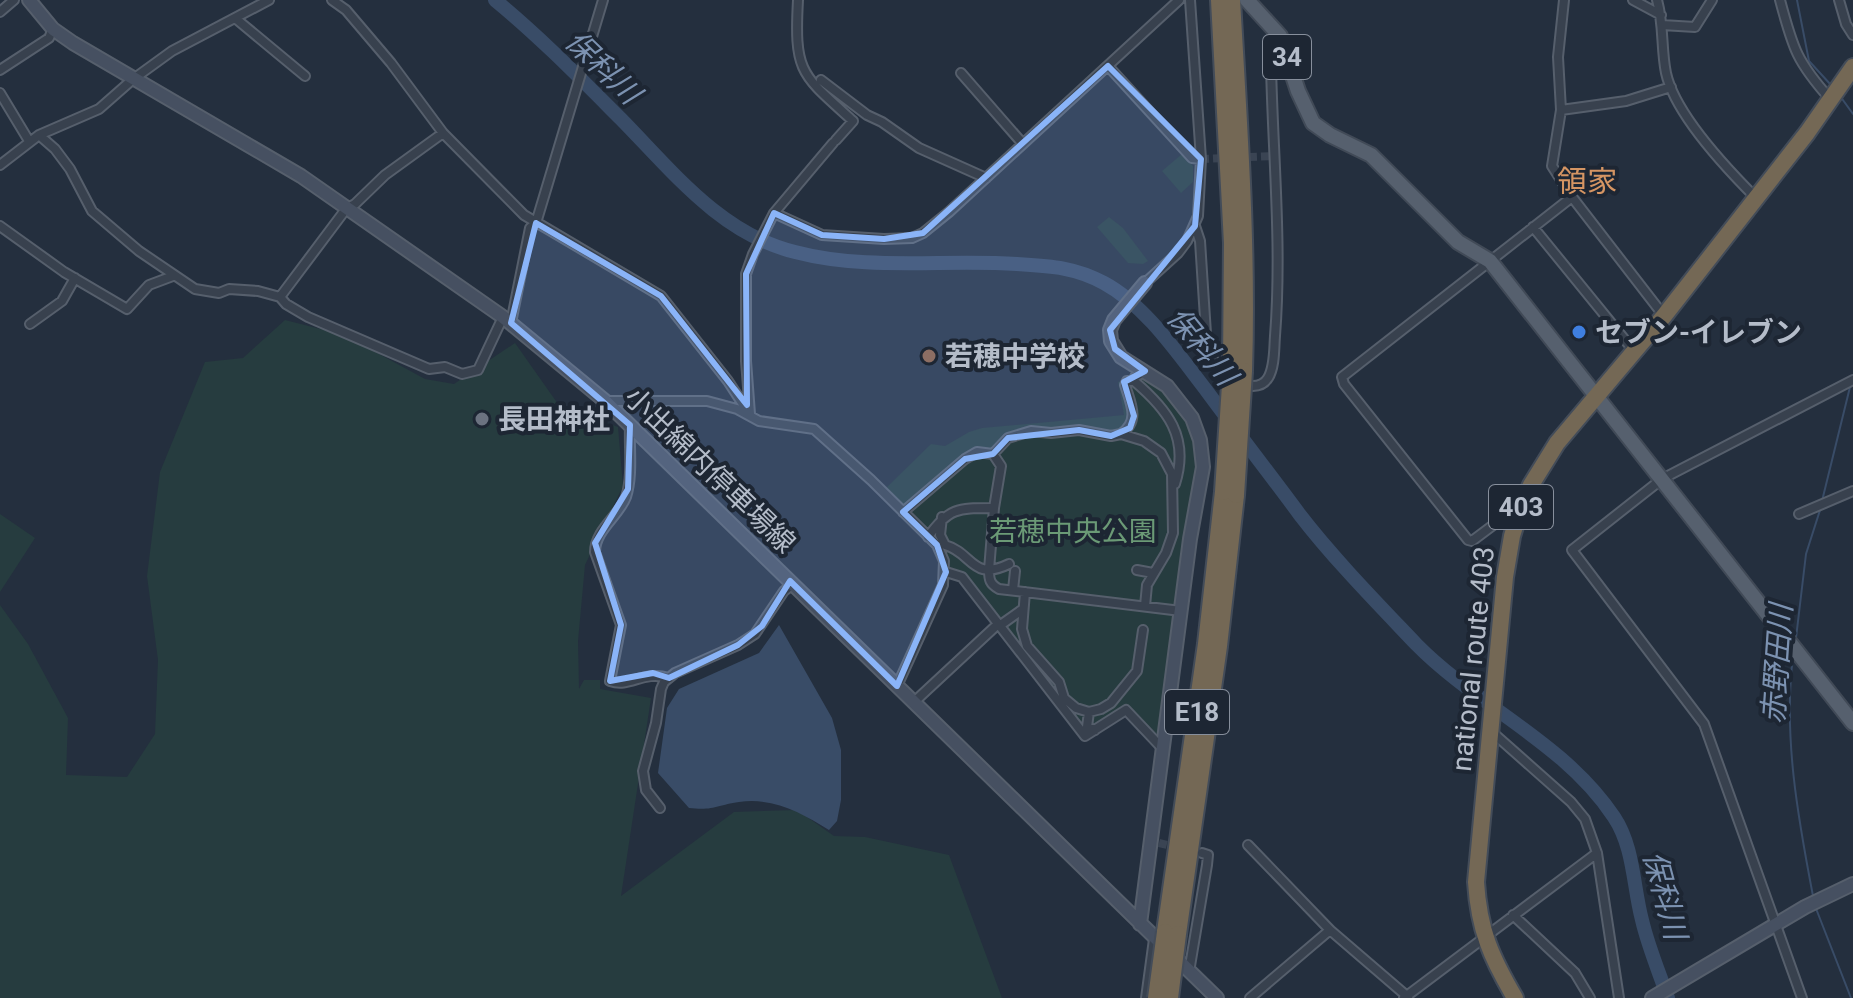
<svg xmlns="http://www.w3.org/2000/svg" width="1853" height="998" font-family="Roboto,'Noto Sans JP',sans-serif">
<rect width="100%" height="100%" fill="#242f3e"/>
<path fill="#263c3f" d="M1182,154L1193,166V182L1181,193L1162,171Z
M1109,217L1123,228L1148,261L1143,264L1128,263L1097,227Z
M285,320L344,335L425,379L454,384L515,343L558,404L618,427L623,486L585,565L578,641L579,689L584,680H600V689L651,698L621,896L734,812L797,810L834,836L865,837L949,855L1002,998H0V605L28,644L68,718L66,775L127,777L155,734L158,660L147,576L160,472L205,362L243,358Z
M1134,375C1162,384 1187,413 1195,441C1201,467 1189,507 1185,533C1175,600 1167,668 1158,735L1127,706L1087,730L970,580L962,571L950,570C943,536 910,512 886,488L931,444L945,446L969,432L982,428L1124,415L1118,382Z
M0,514L35,538L0,592Z"/>
<path fill="#394c67" d="M779,625L832,718L841,750V800L837,821L829,830C802,813 773,797 739,802C717,805 714,811 689,808L658,773L667,708L679,689L759,653Z"/>
<g fill="none" stroke-linecap="round" stroke-linejoin="round">
<path stroke="#394c67" stroke-width="2" d="M1797,0L1809,61L1831,85
M1840,96L1853,114
M1822,501L1850,387
M1796,638L1806,554L1821,507
M1793,656C1783,735 1798,818 1813,896
M1815,906L1851,998"/>
<path stroke="#394c67" stroke-width="14" d="M495,0C540,37 580,78 621,119C673,172 721,234 795,252C867,271 944,259 1017,264C1050,266 1075,267 1104,283C1145,305 1178,354 1206,390C1237,432 1269,473 1300,515C1333,558 1379,605 1416,644C1478,707 1564,742 1614,817C1634,847 1633,886 1642,920C1648,946 1659,972 1668,998"/>
<path stroke="#3a4453" stroke-width="8" stroke-dasharray="8 4" stroke-linecap="butt" d="M1201,159L1273,156
M1159,843L1202,853"/>
<defs>
<path id="street" d="M332,0L346,10L391,63L443,133L524,215L661,296L728,381L750,415
M798,0C794,73 801,74 853,121L836,140
M1564,0L1558,57L1561,110L1552,166L1572,197L1664,316
M1633,0L1661,15
M1657,0C1664,24 1661,49 1666,73C1675,114 1727,169 1756,198
M1780,0C1793,49 1797,62 1831,100
M1839,0L1846,24L1853,35
M0,12L14,0
M235,18L305,76
M1662,25L1695,27L1712,0
M1108,66L1192,158L1201,159
M0,70L49,38L53,29
M961,73L1023,144
M821,80L867,115L882,122L919,148L986,178
M0,93L29,141
M1561,110L1626,101L1671,87
M39,135L55,149L70,169L92,211L139,251L195,289L219,293L229,289L258,291L280,297L286,304L308,317L429,369L445,367L462,374L478,370L503,317
M0,165L39,135L99,109L132,80L172,51L269,0
M774,213L822,235L884,239L912,238L923,233L949,212L1179,0
M0,226L64,272L127,309L149,285L173,276
M1195,226L1200,241L1207,349L1219,369L1229,378
M1533,227L1634,351
M1145,283L1178,253L1187,241L1198,216L1201,159L1190,0
M280,297L346,209L355,204L385,175L443,133
M511,323L530,228L536,223L603,0
M30,324L62,301L75,278
M1145,371L1135,377L1134,381C1167,409 1190,437 1175,484
M1241,384C1251,387 1262,388 1268,378C1275,367 1274,348 1275,336C1282,246 1273,156 1271,66
M605,401H707L737,409L759,421L814,429L871,480L937,545L944,561L943,585L897,686
M750,414L746,361V274L753,254L774,213L833,143
M630,426C629,448 633,476 626,497C619,516 595,530 595,552L621,625L610,681C631,688 642,670 669,678
M1121,434C1140,421 1131,404 1125,385L1127,381H1134
M993,454L1008,438L1031,431L1051,433L1079,430L1111,436L1121,434L1144,441L1161,453L1172,474L1173,533L1166,553L1147,585L1145,606
M1519,510L1512,511L1472,541L1468,540L1344,384L1342,377L1572,197
M903,512L965,459L977,452L993,454L1001,466L994,508L989,570C989,580 990,584 999,589L1181,611
M1799,514L1853,491
M942,517L940,535L945,545C973,553 972,582 1009,564
M928,537C949,507 959,508 994,508
M1137,570L1153,573
M946,572L962,577L1085,736L1126,710L1161,747
M1013,590L1015,571
M1025,592L1022,629L1027,646L1059,682L1064,698L1076,708L1089,712L1101,709L1111,703L1137,671L1143,630
M1002,624L1023,609
M914,702L998,624
M1089,712L1087,727L1095,730
M1492,732L1571,802L1585,819L1597,853L1619,998
M660,808L646,790L643,771L656,723L661,689L664,682L675,673L738,645L755,634L784,591L793,584
M1248,845L1330,930
M1513,915L1575,973L1590,998
M1189,972L1207,865L1208,855L1202,853
M1146,998L1154,939
M1250,998L1330,930L1408,997
M1404,998L1597,853
M1802,998L1704,724L1572,550L1662,479L1853,380"/>
<path id="secondary" d="M29,0L53,29L73,43L301,176L503,317L605,401L1217,998
M1140,924L1190,539L1203,467L1200,440L1192,418L1167,386L1121,357L1111,341L1110,330L1114,320L1145,283
M1652,998L1805,907L1853,884"/>
<path id="primary" d="M1247,0L1280,36L1298,91L1313,123L1330,135L1371,155L1458,242L1490,261L1853,723"/>
<path id="highway" d="M1219,0L1232,243L1231,370
M1232,0C1239,124 1248,247 1244,371
M1165,932L1206,644L1223,492
M1178,934L1219,646L1236,495
M1515,998C1491,957 1479,930 1476,882L1505,577L1512,536L1520,510L1531,485L1557,443L1664,316L1807,133L1853,67"/>
</defs>
<use href="#street" stroke="#565f6c" stroke-width="12"/>
<use href="#secondary" stroke="#565f6c" stroke-width="16"/>
<use href="#primary" stroke="#414a57" stroke-width="18"/>
<use href="#highway" stroke="#434c59" stroke-width="20"/>
<use href="#street" stroke="#38414e" stroke-width="8"/>
<use href="#secondary" stroke="#465061" stroke-width="12"/>
<use href="#primary" stroke="#56606e" stroke-width="14"/>
<use href="#highway" stroke="#746855" stroke-width="16"/>
<defs>
<path id="highway-bridge" d="M1223,492L1231,370
M1236,495L1244,371
M1156,998L1165,932
M1170,998L1178,934"/>
</defs>
<use href="#highway-bridge" stroke="#434c59" stroke-width="20" stroke-linecap="butt"/>
<use href="#highway-bridge" stroke="#746855" stroke-width="16"/>
</g>
<path fill="#8ab4f8" fill-opacity="0.2" stroke="#8ab4f8" stroke-width="6" stroke-linejoin="round" d="M1108,66L1201,159L1195,226L1110,330L1115,349L1145,371L1124,382L1134,416L1130,428L1111,436L1079,430L1008,438L993,454L965,459L903,512L937,545L946,572L897,686L790,581L762,626L738,645L669,678L653,673L610,681L621,625L595,543L628,489L630,425L511,323L536,223L661,296L747,405L746,274L774,213L822,235L884,239L923,233Z"/>
<circle fill="#3f7fe0" stroke="#1d2633" stroke-width="3" cx="1579" cy="332" r="8"/>
<circle fill="#8d6e63" stroke="#1d2633" stroke-width="3" cx="929" cy="356" r="8"/>
<circle fill="#6b7280" stroke="#1d2633" stroke-width="3" cx="482" cy="419" r="8"/>
<g text-anchor="middle" dominant-baseline="central" stroke-width="8" stroke-linejoin="round" paint-order="stroke">
<g fill="#1d2633" stroke="#878f9c" stroke-width="2">
<rect x="1263" y="35" width="48" height="44" rx="6"/>
<rect x="1489" y="485" width="64" height="44" rx="6"/>
<rect x="1165" y="690" width="64" height="44" rx="6"/>
</g>
<g font-size="26" font-weight="bold" fill="#b4bcc9">
<text x="1287" y="57">34</text>
<text x="1521" y="507">403</text>
<text x="1197" y="712">E18</text>
</g>
<g font-size="28" font-weight="bold" fill="#b4bcc9" stroke="#1d2633" text-anchor="start">
<text x="1595" y="332">セブン-イレブン</text>
<text x="945" y="356">若穂中学校</text>
<text x="498" y="419">長田神社</text>
</g>
<g font-size="28" fill="#b4bcc9" stroke="#1d2633">
<text transform="translate(710 470) rotate(44)">小出綿内停車場線</text>
<text transform="translate(1473 659) rotate(-84)">national route 403</text>
</g>
<g font-size="28" fill="#6b9a76" stroke="#1d2633">
<text x="1073" y="531">若穂中央公園</text>
</g>
<g font-size="30" font-style="italic" fill="#7c92b1" stroke="#1d2633">
<text transform="translate(603 67) rotate(44)">保科川</text>
<text transform="translate(1202 346) rotate(51)">保科川</text>
<text transform="translate(1777 664) rotate(-86)">赤野田川</text>
<text transform="translate(1665 895) rotate(75)">保科川</text>
</g>
<g font-size="30" fill="#d59563" stroke="#1d2633">
<text x="1587" y="181">領家</text>
</g>
</g>
</svg>
